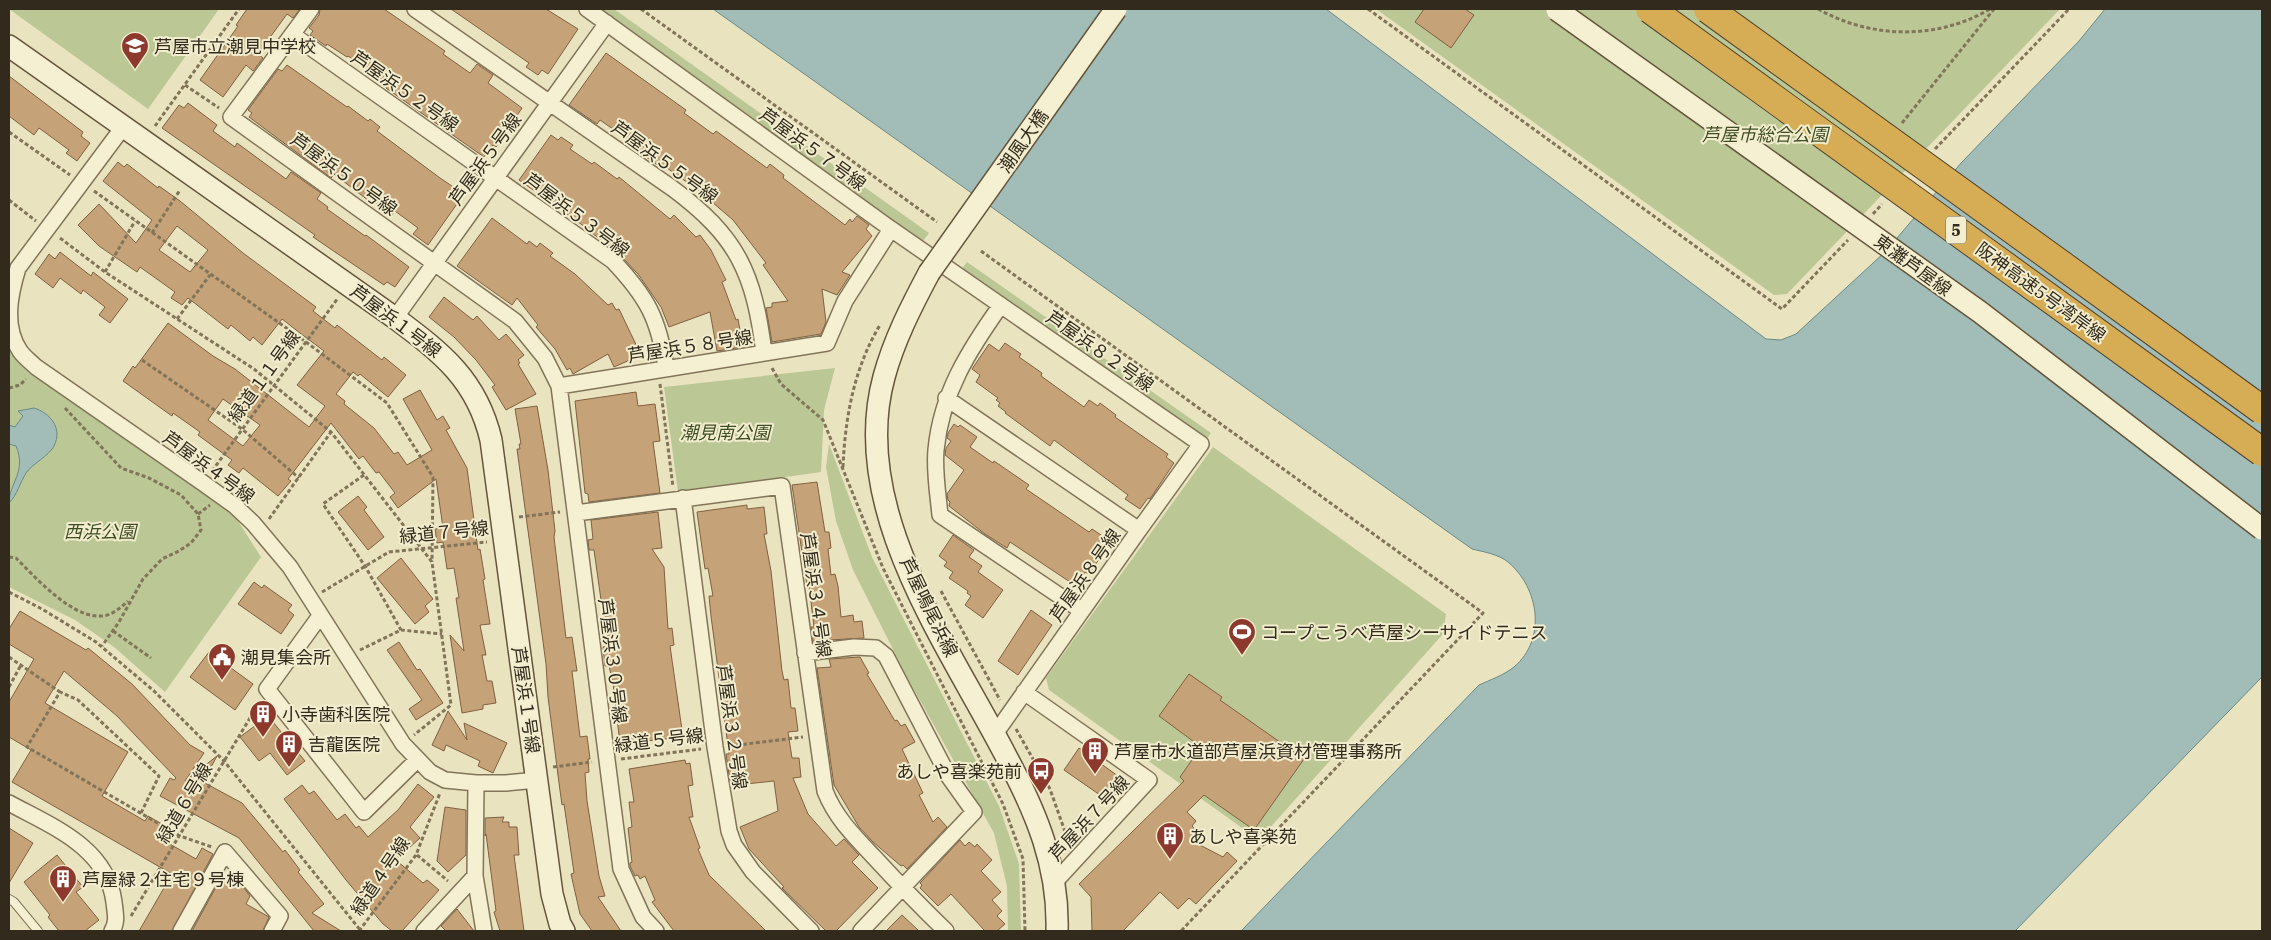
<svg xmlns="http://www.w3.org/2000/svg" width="2271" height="940" font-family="'IBM Plex Serif','Noto Sans JP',serif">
<rect width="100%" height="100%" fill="#eae3c0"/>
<path fill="#bbc795" d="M9,9H219L148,109Z
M598,9H614L929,233L923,241Z
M1376,9H2060L1787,294L1774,295Z
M967,262L1211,433L1205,441L961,270Z
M9,339L23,363L31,374L233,513L261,557L165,692L114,647L75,620L9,587Z
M835,368L824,410L821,472L678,492L664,387Z
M829,444L872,557L999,806L1019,864L1021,931H1008L1007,886L994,833L907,677L853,570L836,521L826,467Z
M1213,447L1446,614L1443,634L1259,840L1049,690L1046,678Z"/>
<path fill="#a2bdb8" stroke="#6a8986" d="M713,9H1326L1766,339L1781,340L1796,334L1885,252L1962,162L2079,41L2105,9H2262V677L2015,931H1241L1479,685C1490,680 1504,675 1514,667C1547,639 1539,588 1508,562C1498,554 1484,552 1472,549Z
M34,408C50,413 63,428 54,446C48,457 33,463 26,473C20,483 17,495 9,503C9,483 27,472 16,446L9,444V425L15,427L23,416L18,411Z"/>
<path fill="#c6a278" stroke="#7f6140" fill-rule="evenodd" d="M247,9H300L293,18L287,14L258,54L263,58L253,71L246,65L223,97L200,80L238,26L236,25Z
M320,9H384L445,51L443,54L470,73L477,64L493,75L488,83L522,108L496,147L493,145L484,157L386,88L388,84L348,56L347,57L327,44L326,46L310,35L313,31L309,28L319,15Z
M451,9H546L578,29L548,74L542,70L538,75L526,67L529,63Z
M1424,9H1465L1474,15L1451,48L1415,22Z
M606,53L686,110L684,113L713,134L716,131L767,168L770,164L784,175L783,178L845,225L850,219L852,222L857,216L869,225L866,229L872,236L842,272L850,275L837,295L822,289L826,322L821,334L772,342L766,308L772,307V303L788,301L763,265L766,263L733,220L698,190L667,168L665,170L653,162L629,144L630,141L600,120L597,124L569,105Z
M287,65L347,107L348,106L368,121L370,119L380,127L377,131L440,178L464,194L428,245L413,234L418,228L395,211L392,215L374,202L373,204L334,174L331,178L249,117L252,113L248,110L278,69L282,71Z
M9,76L83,132L81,136L90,143L77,161L66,153L69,150L39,128L34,135L9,116Z
M188,103L217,125L213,131L235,147L237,143L286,179L291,172L321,193L317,199L328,207L327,209L365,236L366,235L409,267L395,287L387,282L384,285L335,252L313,237L315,235L162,128L179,105L184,108Z
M551,135L558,140L561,137L573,145L570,149L592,164L594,162L617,179L619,177L670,219L674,215L696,237L700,235L711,250L726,280L722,282L736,320L738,319L743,347L717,351L710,312L669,327L661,307L638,274L620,255L577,221L519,180Z
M118,162L124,167L127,164L158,188L159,186L180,201L243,253L316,307L313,311L335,328L337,325L382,360L384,357L406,375L388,397L360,374L358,376L353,372L336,394L345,401L344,404L374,428L394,454L398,452L407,465L432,450L403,399L420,390L437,420L443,416L450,428L446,430L467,468L478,550L480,549L485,579L483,580L490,624L480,625L486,655H482L487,681H492L496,703L483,705V709L462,713L450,635L464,651L456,598H459L454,568L447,569L443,542L437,543L435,529L443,528L436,479L398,508L390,497L395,493L379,472L376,473L363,456L359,459L331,423L288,479L291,481L278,496L243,468L239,473L228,465L232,460L198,435L200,432L173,413L172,416L123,381L133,366L135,368L168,323L213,356L235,369L309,427L325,406L297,385L324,351L300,333L282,319L262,345L253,337L250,341L231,325L228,329L188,298L182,305L171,298L175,292L140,267L137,272L99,246L78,225L99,204L136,243L152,220L103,181ZM177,226L208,250L190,272L159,250ZM223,399L260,425L243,446L208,420Z
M492,218L527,244L529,241L537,247L540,243L553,253L550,256L575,274L608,305L612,303L616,310L619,309L641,355L614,367L608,354L573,374L570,368L567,370L555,349L536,327L538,325L517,298L512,305L457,266Z
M60,252L91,276L93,272L128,299L110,323L99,315L105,307L83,290L81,294L60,278L53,288L35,274L49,254L55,259Z
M444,297L473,320L477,316L499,340L506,334L524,355L518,360L520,363L518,364L536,394L506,410L492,387L495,385L476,360L454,337L429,317Z
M1005,343L1021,354L1019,357L1042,373L1041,376L1084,407L1089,400L1098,406L1100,403L1116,415L1115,417L1168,454L1166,457L1174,463L1150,499L1148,498L1140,509L1125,499L1128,495L1054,440L1050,446L1005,413L1006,412L998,406L1000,403L996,400L998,398L976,382L980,375L972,369L989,344L999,351Z
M636,392L638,406L655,404L660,441L653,442L660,493L589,502L588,494L585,493L575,401Z
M537,406L548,470L555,531L554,537L566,638L572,637L577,671H572L580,737L587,736L590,759H588L589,772L585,773L587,801L599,876L605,896L598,897L621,931H592L580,914L571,874L574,873L564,804L562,805L559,783L548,697L546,664L517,449H520L519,444H521L515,409Z
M954,424L958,427L960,425L977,437L970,447L993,463L994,461L1029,485L1026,489L1089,532L1092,529L1104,537L1100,542L1107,547L1089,574L1085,572L1076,586L1010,542L1007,548L985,534L949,506L950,502L948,500L947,494L964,470L945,455L946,448L951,441L947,438L948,433Z
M817,482L825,532H829L831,548L828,549L831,575L835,574L838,586L841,617L853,615L854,622L862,621L864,638L813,641L811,627H814L809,586H807L792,485Z
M358,496L367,507L364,510L384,537L368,550L338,512Z
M747,505V509L764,507L767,534H764L771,571L782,671L784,680L788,679L791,708H795L798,731L788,732L792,758H799L801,777L793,778L808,814L836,846L844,839L859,855L852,862L878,888L836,931H826L782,888L784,887L749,849L740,827L778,811L774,781L746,784V779L730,781L726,754H729L711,616L709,596H713L708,568L705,569L697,512Z
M658,512L662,548L652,549L664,567L668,629L672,628L674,645L670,646L683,737L620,744L613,683L609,666H605L603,647L609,646L604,607H602L594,550H589L588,540L593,539L591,520Z
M953,535L974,550L969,557L982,566L978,572L1003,590L983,618L965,605L971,596L967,593L968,591L949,578L953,572L944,566L947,562L939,556Z
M401,558L433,599L425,606L429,612L415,624L377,578Z
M254,582L262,588L264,585L292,605L288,610L294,615L281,634L238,604Z
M1031,610L1052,625L1018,675L998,661Z
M20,611L86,650L88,648L132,684L190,745L204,753L185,781L217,756L203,782L242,803L283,852L285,850L300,870L298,872L324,904L312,913L341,931H314L239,838L160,796L170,778L174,780L176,778L117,716L64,671L45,703L128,752L102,796L145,821L148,816L174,831L168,843L196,859L202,848L213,854L172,931H139L172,874L12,782L31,750L9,737V702L34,659L9,644V629Z
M399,642L417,670L420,669L443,703L416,720L409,709L422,700L387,650Z
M209,652L253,684L235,710L190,677Z
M860,657L869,673L867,674L895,721L897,720L901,726L905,724L915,742L902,749L923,793L919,795L933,822L938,817L947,827L907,869L903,865L901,866L873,842L859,827L834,785L817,668L831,667L829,659Z
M1189,674L1222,697L1220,700L1304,759L1254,830L1204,795L1187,812L1196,821L1192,826L1204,838L1198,844L1223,857L1227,852L1237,861L1196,904L1189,898L1178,909L1160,892L1123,931H1092L1091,897L1079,884L1184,781L1180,777L1201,747L1159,716Z
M448,711L467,740L464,723L507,743L493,773L478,766L480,761L446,745L444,751L432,745Z
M268,716L305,761L287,775L270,753L259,761L240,737Z
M1079,748L1125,781L1110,802L1064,770Z
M685,760L686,764L690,763L693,785L688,786L693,817H689L700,848L698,849L709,875L766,931H674L652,902L655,900L645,876L640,879L638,875L635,876L630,866V863L632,862L628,828L632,827L629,802H634L629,769Z
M418,784L434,797L410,827L420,838L396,860L423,883L427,880L439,890L402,931H392L383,924L346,880L284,799L302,785L309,794L314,791L337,820L345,814L356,828L359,826L368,837L398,810Z
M445,807L466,810V855L448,872L437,861Z
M504,817L502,822H509V827H517L519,855H514L524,931H500L494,912L496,911L486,834L485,836V818Z
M9,828L33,843L9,883Z
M960,840L965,846L969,842L975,847L977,844L992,860L981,871L1001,892L992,900L1002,911L997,916L1005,924L997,931H985L951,894L938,906L920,888L922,885L920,883Z
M57,855L83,887L76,892L99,920L85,931H59L48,917L50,915L24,882Z
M222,876L244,888L250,896L246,904L269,917L263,931H192Z
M457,909L474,931H475H446L441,926Z
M902,915L919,931H886Z"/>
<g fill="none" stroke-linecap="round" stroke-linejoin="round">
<defs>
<path id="lane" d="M9,899L14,902L38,931"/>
<path id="street" d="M311,9L231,117L515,321L545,358L559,386L621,869L643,917L656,931
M415,9L672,188C738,237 754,273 764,353
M293,35L613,261C647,297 659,319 666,368
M124,126L18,268C10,294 3,326 20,351C24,357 31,362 36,367L203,483L235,506L253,523L290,567L403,744L430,772L445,780L476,783H506L537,780
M891,229L1201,444L1139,530
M1001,305C969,350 941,394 936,450C934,471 938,494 940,515L1082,611
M395,318L607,23
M559,386L827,343L845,301L891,229L587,9
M946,398L1139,530L995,734
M683,498L715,747L729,831L734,845L753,872L811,931
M576,513L782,486L825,791C835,817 854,836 873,856C897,882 921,907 946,931
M320,616L267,689L364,812L417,760
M805,653L854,647L876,648L886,656L949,777L974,812L861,931
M1024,692L1149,780L1054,883
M476,783L475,876L484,931
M9,803C51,826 107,847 114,902C115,913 118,921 112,931
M181,931L225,852L280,916L272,931
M424,931L475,876"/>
<path id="secondary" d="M9,46L395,318C442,353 477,380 491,440L552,894L560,924L564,931
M929,273C911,307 894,340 884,377C848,509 948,644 1006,756C1036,812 1059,866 1057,931"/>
</defs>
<use href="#lane" stroke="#827459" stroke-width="10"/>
<use href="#street" stroke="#827459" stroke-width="18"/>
<use href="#secondary" stroke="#64553c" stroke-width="24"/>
<path stroke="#827459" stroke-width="3" stroke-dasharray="4 2.5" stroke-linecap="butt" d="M641,9L937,222
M1368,9L1782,309L1848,240
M1818,9C1872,39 1937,40 1990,9
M185,85L219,108
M1902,123L1994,9
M155,126L239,9
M9,132L70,175
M1935,149L2069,9
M94,191L306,342L387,403L433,477L432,562
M9,200L36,221
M1873,214L1882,204
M152,233L180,190
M60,238L105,272L254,369L331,432L432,562L451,705L414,735
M981,251L1483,613L1181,931
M105,272L135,221
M177,319L210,275
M142,360L242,429L299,478
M772,368L781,384L823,420L883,568L1003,804L1023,859L1025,931
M660,384L673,487
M9,388L20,385L26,379
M65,408L121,468L149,478L181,495L198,514L201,530L191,543L179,551L162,559L143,579L119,622L102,646
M843,467C845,418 854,368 880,325
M212,471L338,298
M364,475L323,504L365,566L401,630
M198,514L210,505
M519,517L560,512
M269,519L331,432
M9,557L16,558C35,577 70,616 98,616C110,617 119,609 128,601
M941,591L1000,700
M9,592L42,609L96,642L154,691L224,761L361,931
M322,592L389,552L487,542
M113,631L151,658
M360,650L401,630L442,634
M9,657L60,692
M9,687L21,665
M1016,729L1050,789L1069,843
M730,746L803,737
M621,759L701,749
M553,767L592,762
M141,813L159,776L78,700L60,692L27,747L180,836L212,847
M417,855L448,881
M131,916L259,703
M359,931L416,855L440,793"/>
<use href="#lane" stroke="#f6f0d2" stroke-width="8"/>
<use href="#street" stroke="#f6f0d2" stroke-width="15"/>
<use href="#secondary" stroke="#f6f0d2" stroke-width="21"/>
<defs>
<path id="secondary-bridge" d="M1557,10L1980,312L2262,529
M929,273L1116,9"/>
<path id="highway-bridge" d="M1650,9L2262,452
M1708,9L2262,410"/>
</defs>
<use href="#secondary-bridge" stroke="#64553c" stroke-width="24" stroke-linecap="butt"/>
<use href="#highway-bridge" stroke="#50422d" stroke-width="30" stroke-linecap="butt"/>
<use href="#secondary-bridge" stroke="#f6f0d2" stroke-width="21"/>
<use href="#highway-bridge" stroke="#d6ad54" stroke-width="28"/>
</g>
<defs>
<symbol id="school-pin" viewBox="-11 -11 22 30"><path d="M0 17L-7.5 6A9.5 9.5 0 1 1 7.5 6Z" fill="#8d392d" stroke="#f2edce"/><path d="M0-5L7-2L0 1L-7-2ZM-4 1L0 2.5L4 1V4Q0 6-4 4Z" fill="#fff"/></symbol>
<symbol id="stadium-pin" viewBox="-11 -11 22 30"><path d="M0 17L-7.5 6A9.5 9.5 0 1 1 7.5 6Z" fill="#8d392d" stroke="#f2edce"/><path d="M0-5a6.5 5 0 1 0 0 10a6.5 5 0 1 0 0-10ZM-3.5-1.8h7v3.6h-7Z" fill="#fff"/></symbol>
<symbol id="civic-pin" viewBox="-11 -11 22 30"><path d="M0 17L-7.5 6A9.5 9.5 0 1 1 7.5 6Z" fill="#8d392d" stroke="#f2edce"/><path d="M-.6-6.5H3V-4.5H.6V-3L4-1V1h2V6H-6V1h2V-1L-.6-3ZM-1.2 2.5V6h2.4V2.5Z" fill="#fff"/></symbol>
<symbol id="building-pin" viewBox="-11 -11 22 30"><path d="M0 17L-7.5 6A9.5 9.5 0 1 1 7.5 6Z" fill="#8d392d" stroke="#f2edce"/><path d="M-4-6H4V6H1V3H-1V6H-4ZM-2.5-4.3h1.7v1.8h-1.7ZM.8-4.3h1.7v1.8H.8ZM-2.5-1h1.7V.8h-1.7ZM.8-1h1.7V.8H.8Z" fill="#fff"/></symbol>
<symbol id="bus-pin" viewBox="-11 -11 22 30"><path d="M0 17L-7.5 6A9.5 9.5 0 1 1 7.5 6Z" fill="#8d392d" stroke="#f2edce"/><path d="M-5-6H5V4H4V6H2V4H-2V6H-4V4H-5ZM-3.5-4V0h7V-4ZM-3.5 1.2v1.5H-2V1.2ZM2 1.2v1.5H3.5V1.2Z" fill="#fff"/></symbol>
</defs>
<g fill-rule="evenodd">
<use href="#school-pin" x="119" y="30" width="32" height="43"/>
<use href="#stadium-pin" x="1226" y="616" width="32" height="43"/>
<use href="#civic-pin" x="206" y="641" width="32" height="43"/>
<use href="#building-pin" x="247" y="698" width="32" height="43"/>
<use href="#building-pin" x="273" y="728" width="32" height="43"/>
<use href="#building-pin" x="1079" y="735" width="32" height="43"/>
<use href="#bus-pin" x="1025" y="755" width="32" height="43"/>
<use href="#building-pin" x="1154" y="820" width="32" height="43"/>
<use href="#building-pin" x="47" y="863" width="32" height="43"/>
</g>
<g text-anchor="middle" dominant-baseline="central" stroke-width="4" stroke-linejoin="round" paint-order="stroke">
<rect fill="#f2edce" stroke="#6c6451" stroke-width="1" x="1946" y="216.5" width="20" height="27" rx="4"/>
<g font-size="16" font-weight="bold" fill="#322a1c">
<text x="1956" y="230">5</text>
</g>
<g font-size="18" fill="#322a1c" stroke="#f2edce" text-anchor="start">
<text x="154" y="46">芦屋市立潮見中学校</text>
<text x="1261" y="632">コープこうべ芦屋シーサイドテニス</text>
<text x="241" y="657">潮見集会所</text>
<text x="282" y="714">小寺歯科医院</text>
<text x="308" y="744">吉龍医院</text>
<text x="1114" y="751">芦屋市水道部芦屋浜資材管理事務所</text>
<text x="1022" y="771" text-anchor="end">あしや喜楽苑前</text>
<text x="1189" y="836">あしや喜楽苑</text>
<text x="82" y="879">芦屋緑２住宅９号棟</text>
</g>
<g font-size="18" fill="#322a1c" stroke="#f2edce">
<text transform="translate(405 91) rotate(35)">芦屋浜５２号線</text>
<text transform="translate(1023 141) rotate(-55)">潮風大橋</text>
<text transform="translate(813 149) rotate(36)">芦屋浜５７号線</text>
<text transform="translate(485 159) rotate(-54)">芦屋浜５号線</text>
<text transform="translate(665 162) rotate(36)">芦屋浜５５号線</text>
<text transform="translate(344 174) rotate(36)">芦屋浜５０号線</text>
<text transform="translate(577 215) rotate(37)">芦屋浜５３号線</text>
<text transform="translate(1913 265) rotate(36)">東灘芦屋線</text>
<text transform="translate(2041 292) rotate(36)">阪神高速5号湾岸線</text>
<text transform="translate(396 321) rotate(37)">芦屋浜１号線</text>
<text transform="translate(690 346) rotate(-9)">芦屋浜５８号線</text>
<text transform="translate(1100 351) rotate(35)">芦屋浜８２号線</text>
<text transform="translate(264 376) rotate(-54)">緑道１１号線</text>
<text transform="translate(209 467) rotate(36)">芦屋浜４号線</text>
<text transform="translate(444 532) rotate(-6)">緑道７号線</text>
<text transform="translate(1085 575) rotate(-55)">芦屋浜８号線</text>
<text transform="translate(816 595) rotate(82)">芦屋浜３４号線</text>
<text transform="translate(929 607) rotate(64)">芦屋鳴尾浜線</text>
<text transform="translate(613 661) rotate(83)">芦屋浜３０号線</text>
<text transform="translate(526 700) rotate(82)">芦屋浜１号線</text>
<text transform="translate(732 727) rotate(82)">芦屋浜３２号線</text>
<text transform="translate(659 740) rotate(-7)">緑道５号線</text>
<text transform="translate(184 803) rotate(-59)">緑道６号線</text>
<text transform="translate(1089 818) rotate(-47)">芦屋浜７号線</text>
<text transform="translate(380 876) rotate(-56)">緑道４号線</text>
</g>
<g font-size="18" font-style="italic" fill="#3e4d24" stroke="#f2edce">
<text x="1765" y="134">芦屋市総合公園</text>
<text x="725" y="432">潮見南公園</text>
<text x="100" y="531">西浜公園</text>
</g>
</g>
<rect width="2271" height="940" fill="none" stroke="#322a1c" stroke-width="20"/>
</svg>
